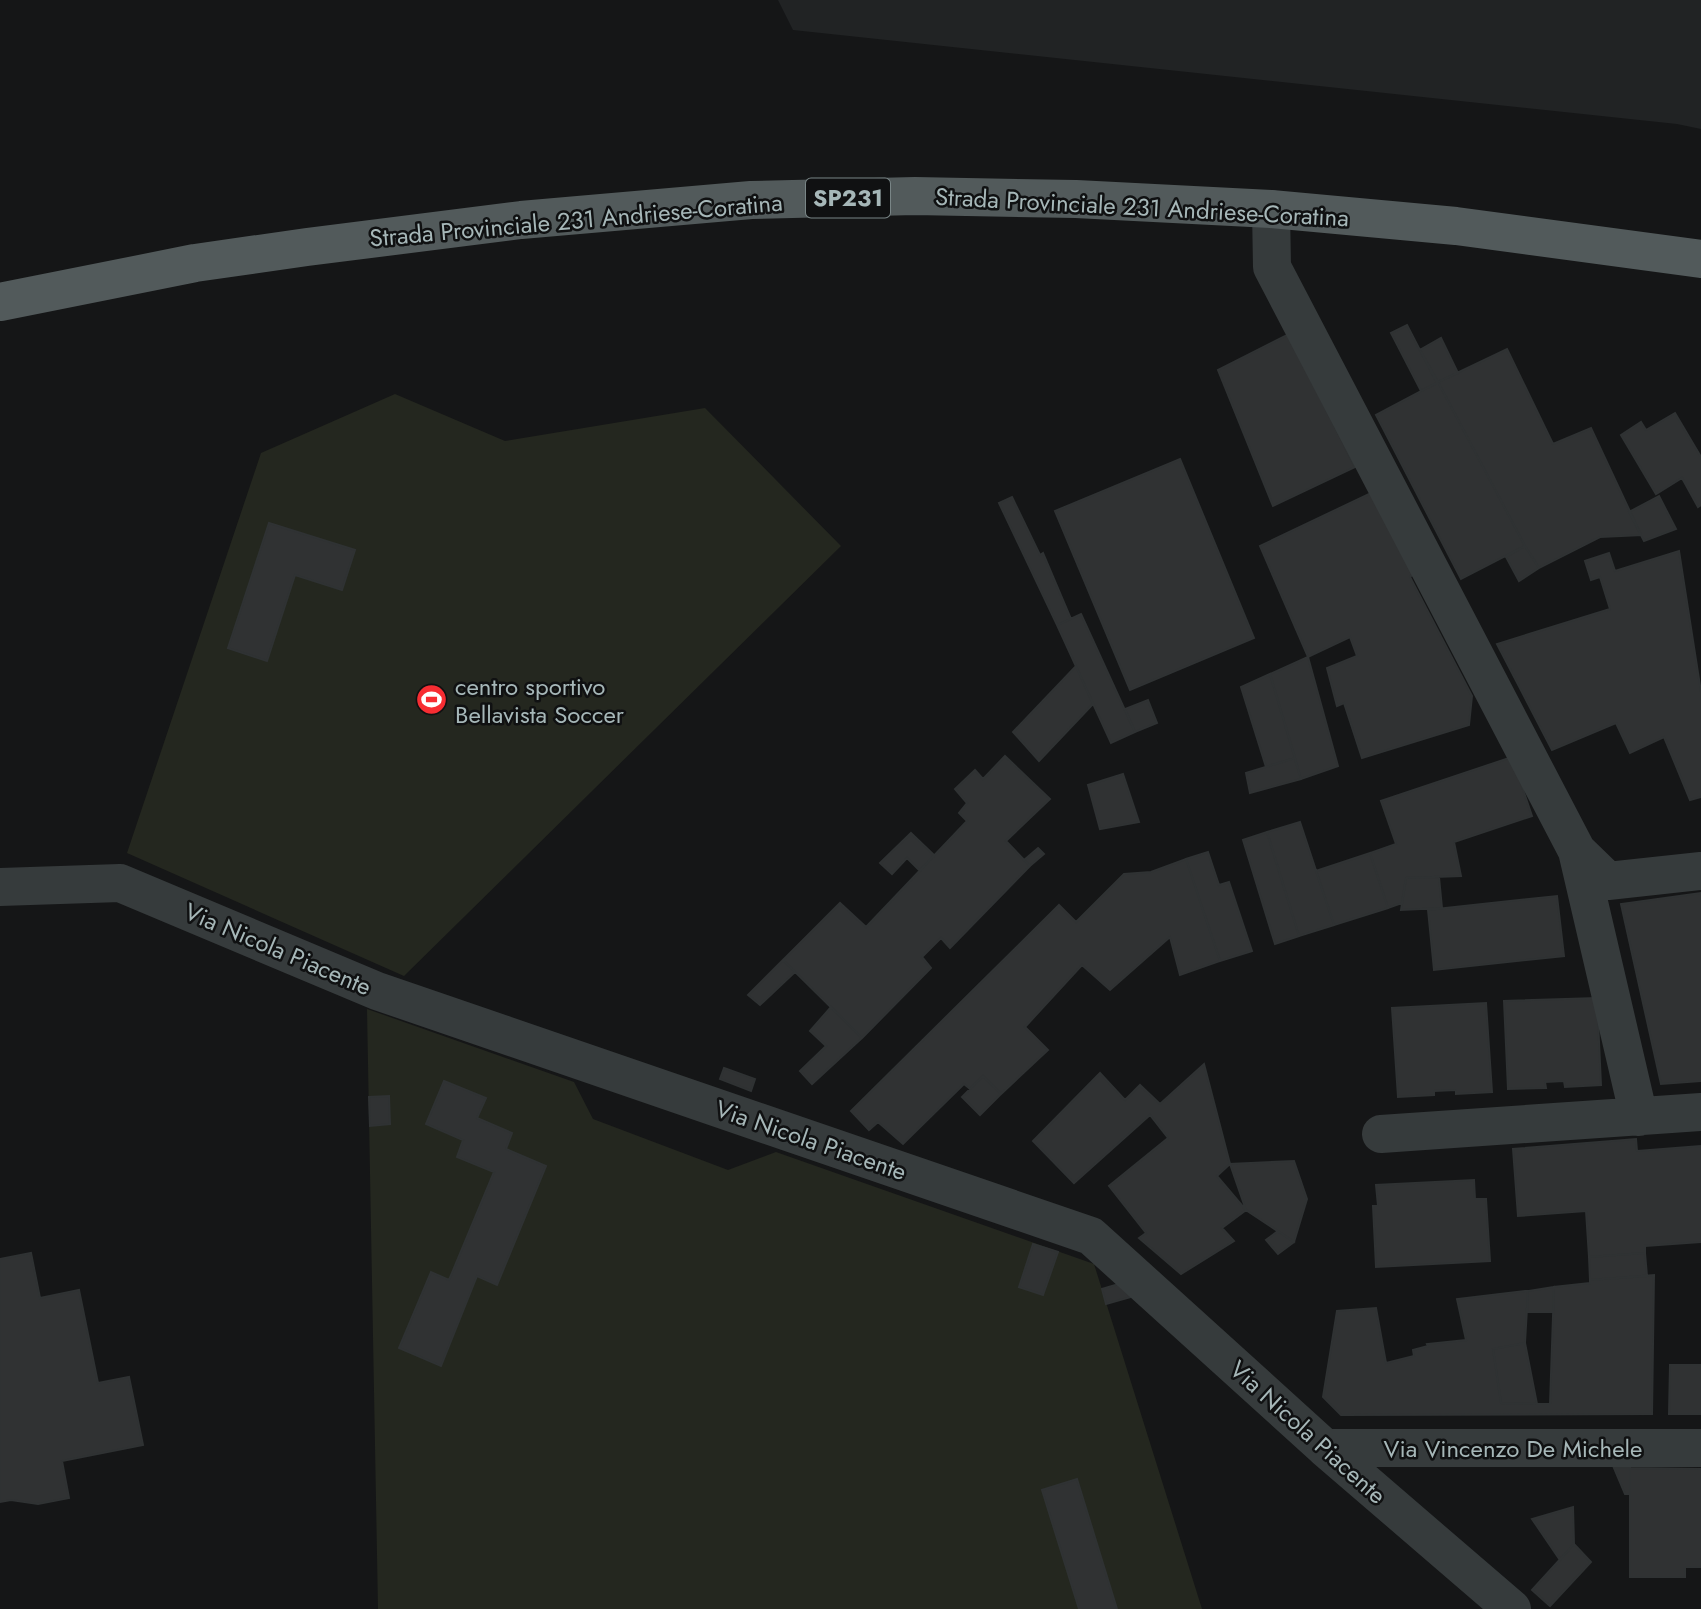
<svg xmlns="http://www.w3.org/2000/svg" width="1701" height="1609" font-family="Jost,sans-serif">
<rect width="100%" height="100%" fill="#151617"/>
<path fill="#212324" d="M778,0H1701V129L1677,124L793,30Z"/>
<path fill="#24271f" d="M395,394L505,441L705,408L841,546L404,976L127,853L261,453Z
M367,1009L574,1082L593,1119L728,1170L776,1152L1094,1264L1202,1609H378Z"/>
<path fill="#303233" stroke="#2f3233" stroke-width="2" d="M1407,325L1437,383L1421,391L1391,333Z
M1289,334L1355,467L1273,506L1218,370Z
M1441,338L1458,373L1438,382L1420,350Z
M1507,349L1553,444L1591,428L1641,535L1600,537L1539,568L1525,546L1438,382Z
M1438,382L1525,546L1461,579L1376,415Z
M1675,413L1701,457V505L1698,507L1682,478L1656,494L1621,435L1641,422L1646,430Z
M1180,459L1254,638L1130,690L1055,511Z
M1371,493L1414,573L1410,577L1472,696L1469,725L1362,758L1344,703L1337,706L1327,668L1357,656L1350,637L1308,657L1260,546Z
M1659,496L1676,529L1644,541L1629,512Z
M1012,497L1040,555L1043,553L1071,619L1057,625L999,503Z
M269,523L355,550L342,590L295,575L267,661L228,648Z
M1525,546L1539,568L1519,581L1506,557Z
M1679,551L1701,692V797L1690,800L1664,737L1630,753L1616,723L1552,750L1497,644L1610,609L1600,577L1591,580L1585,561L1609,553L1615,571Z
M1081,614L1135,732L1111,743L1057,625Z
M1308,657L1338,766L1301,779L1270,674Z
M1076,666L1093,704L1039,761L1013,732Z
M1270,674L1295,758L1266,767L1241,687Z
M1148,700L1157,723L1135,732L1125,709Z
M1005,756L1050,799L1006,841L1030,866L950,948L941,938L922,957L931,968L862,1038L783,960L840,903L866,927L967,821L959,813L967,803L955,789L975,770L983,779Z
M1512,757L1532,816L1454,842L1461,876L1406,878L1402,903L1388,908L1370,853L1396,844L1381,801Z
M1295,758L1301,779L1250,793L1246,773Z
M1123,774L1139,822L1100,829L1088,785Z
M1300,822L1334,925L1299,936L1267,832Z
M1267,832L1299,936L1275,944L1243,840Z
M911,833L934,855L920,871L907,858L892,874L880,863Z
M1038,848L1044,854L1030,866L1024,860Z
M1208,852L1219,885L1229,882L1252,951L1220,961L1186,859Z
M1370,853L1388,908L1334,925L1316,871Z
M1186,859L1220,961L1180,975L1170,937L1110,990L1082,965L1025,1027L1048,1050L1001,1094L983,1076L970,1089L964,1084L903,1144L878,1122L869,1130L851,1111L1059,905L1076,922L1124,874L1151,872Z
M1439,877L1442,908L1401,910L1406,878Z
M1701,893V1081L1661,1084L1621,904Z
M1557,896L1564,956L1434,970L1428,910Z
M783,960L795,972L760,1005L748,995Z
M1597,998L1601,1085L1565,1087L1564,1081L1545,1082L1546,1088L1508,1089L1504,1001Z
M1486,1003L1492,1092L1456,1094V1090L1434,1091V1095L1398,1097L1392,1008Z
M831,1007L862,1038L812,1084L800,1071L826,1046L810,1031Z
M1204,1064L1230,1164L1217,1176L1246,1210L1222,1228L1234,1241L1181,1274L1139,1238L1146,1233L1109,1186L1168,1138L1150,1115L1074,1183L1033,1141L1100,1073L1125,1100L1140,1085L1160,1104Z
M724,1068L755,1079L751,1091L720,1079Z
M983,1076L1001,1094L980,1115L962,1097Z
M444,1081L486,1098L477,1118L512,1133L506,1149L546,1166L497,1285L477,1276L441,1366L399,1348L431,1272L449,1280L494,1172L457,1157L463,1140L426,1124Z
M389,1096L390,1124L370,1126L369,1097Z
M1636,1139L1637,1151L1701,1146V1242L1645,1246V1253L1589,1257L1586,1211L1518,1216L1513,1149Z
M1294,1161L1307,1199L1294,1242L1246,1210L1230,1164Z
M1474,1180L1475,1199H1486L1490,1261L1376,1267L1373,1206H1378L1376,1185Z
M1278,1231L1294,1242L1278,1254L1266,1240Z
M1033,1244L1058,1252L1043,1295L1019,1287Z
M31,1253L40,1298L79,1290L98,1383L129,1377L143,1445L62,1461L69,1498L38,1504L11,1500L0,1502V1259Z
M1645,1253L1647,1276L1590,1280L1589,1257Z
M1654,1275L1652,1414L1341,1415L1323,1397L1337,1311L1376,1308L1386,1363L1414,1356L1413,1350L1428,1346L1427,1344L1466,1340L1457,1299L1525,1291H1528L1525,1343L1493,1349L1501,1403L1550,1404L1554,1287L1590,1283V1280Z
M1129,1281L1134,1296L1106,1304L1102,1289Z
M1554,1287L1553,1312H1527L1528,1291Z
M1525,1343L1537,1404L1501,1403L1493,1349Z
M1670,1365H1701V1414H1669Z
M1614,1468H1630V1494H1625Z
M1630,1468L1701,1469V1567H1685V1577H1630Z
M1077,1479L1117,1609H1079L1042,1490Z
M1573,1507L1574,1544L1560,1560L1532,1519Z
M1574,1544L1591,1562L1550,1606L1532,1590Z"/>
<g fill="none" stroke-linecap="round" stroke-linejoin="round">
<path stroke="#363b3c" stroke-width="38" d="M1271,209L1272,267L1577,851L1608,881L1701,871
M1577,851L1639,1117
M0,887L120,883L377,991L1091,1236L1325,1448L1512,1609
M1381,1134L1701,1112
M1325,1448H1701"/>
<path stroke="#525a5b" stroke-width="38" d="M0,302L195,263L307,247L521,220L751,200L915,196L1076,199L1271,209L1456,226L1701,259"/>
</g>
<defs>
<symbol id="stadium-disc" viewBox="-11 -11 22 22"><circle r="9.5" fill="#f72d32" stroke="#101112"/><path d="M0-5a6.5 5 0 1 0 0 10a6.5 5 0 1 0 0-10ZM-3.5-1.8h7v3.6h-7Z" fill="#fff"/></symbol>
</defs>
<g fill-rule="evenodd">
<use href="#stadium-disc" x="414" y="682" width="35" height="35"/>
</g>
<g text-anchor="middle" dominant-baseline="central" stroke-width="5" stroke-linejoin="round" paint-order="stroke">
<rect fill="#101112" stroke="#798586" stroke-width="2" x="806" y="178.5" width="84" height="39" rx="5"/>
<g font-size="23" font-weight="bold" fill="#a6b7b8">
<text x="848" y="198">SP231</text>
</g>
<g font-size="24" fill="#a6b7b8" stroke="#101112">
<text transform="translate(1142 207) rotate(3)">Strada Provinciale 231 Andriese-Coratina</text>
<text transform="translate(576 220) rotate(-5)">Strada Provinciale 231 Andriese-Coratina</text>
<text transform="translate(278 949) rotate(23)">Via Nicola Piacente</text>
<text transform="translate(811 1140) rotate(19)">Via Nicola Piacente</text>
<text transform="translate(1308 1432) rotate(42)">Via Nicola Piacente</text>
<text x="1513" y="1448">Via Vincenzo De Michele</text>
</g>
<g font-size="24" fill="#a6b7b8" stroke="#101112" text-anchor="start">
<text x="455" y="686">centro sportivo<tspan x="455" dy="28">Bellavista Soccer</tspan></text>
</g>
</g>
</svg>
